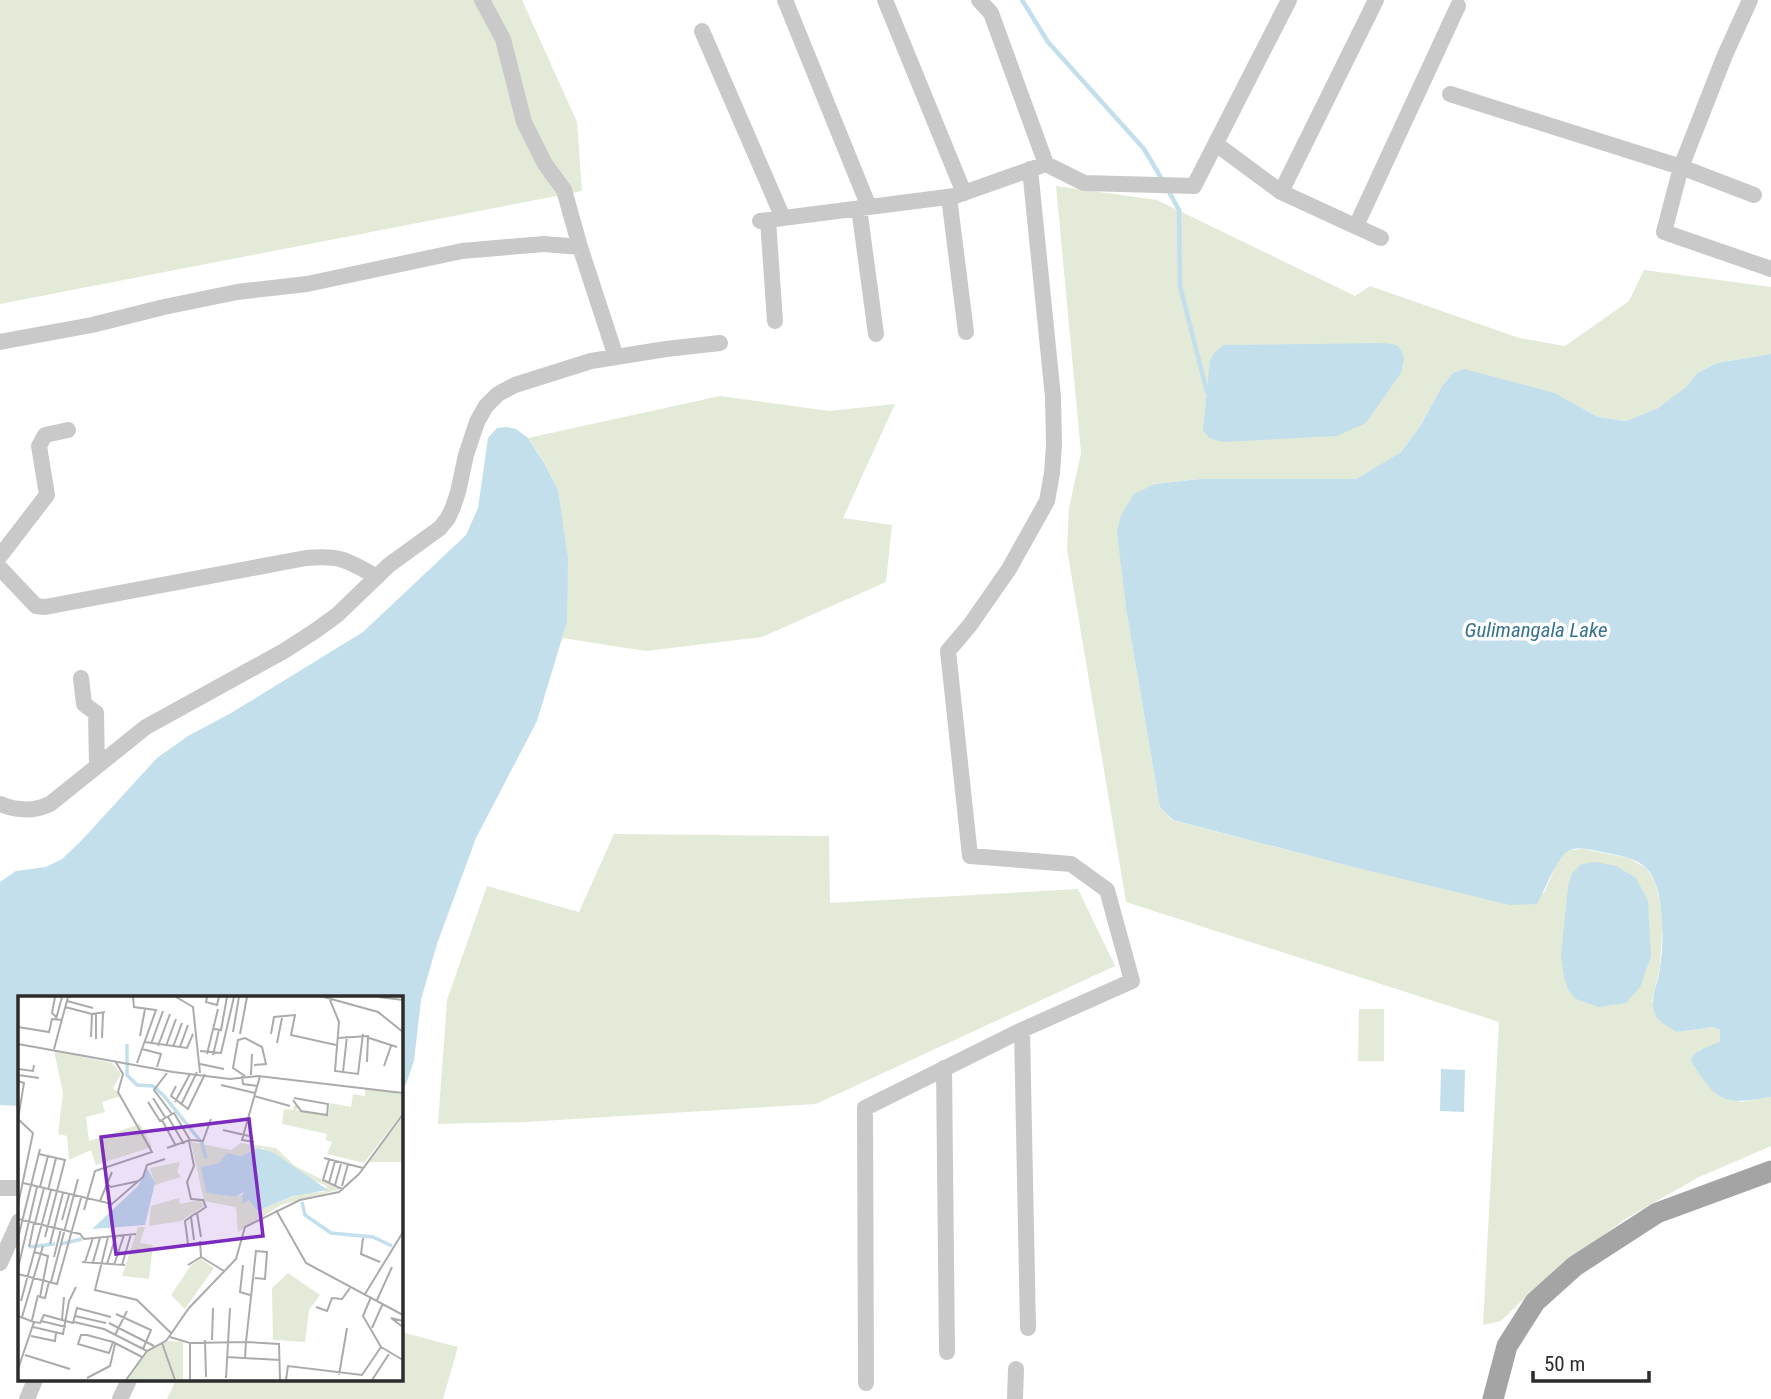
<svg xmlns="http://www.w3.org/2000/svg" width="1771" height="1399" font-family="'Roboto Condensed',sans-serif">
<rect width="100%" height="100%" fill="#fff"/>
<path fill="#e3ebd8" d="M0,0H522L577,122L582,191L0,304Z
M1056,186L1157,200L1355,296L1370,286L1519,338L1565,346L1629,301L1644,270L1771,287V354L1717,363L1697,373L1686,387L1658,408L1626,421L1598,417L1555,393L1453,373L1442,386L1421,425L1401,452L1356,479H1200L1155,484L1127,615L1160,807L1172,820L1349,866L1544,893L1559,858L1568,850L1584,849L1629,858L1646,868L1655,882L1663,915L1660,967L1652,1001L1677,1032L1714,1027L1720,1030V1041L1711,1047L1698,1050L1740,1102L1771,1097V1146L1697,1178L1627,1218L1561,1266L1530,1293L1501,1321L1483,1325L1499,1022L1126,902L1067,549L1069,508L1081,453Z
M720,396L829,411L895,404L843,518L892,525L886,582L762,637L646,651L562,638L567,622L558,490L545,463L528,438Z
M614,834L829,836L830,903L1078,889L1115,966L816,1104L526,1122L438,1124L447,1000L487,886L579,912Z
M1359,1009H1384V1061H1358Z
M401,1332L458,1347L443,1399H167L176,1380H401Z"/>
<path fill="#c3dfec" d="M1384,343L1397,345L1401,350L1404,358L1401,373L1366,423L1337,436L1223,442L1209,438L1203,430L1210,360L1215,352L1224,345Z
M1771,354V1097C1722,1105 1718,1103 1691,1061C1694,1048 1710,1048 1720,1041V1030L1714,1027L1677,1032C1671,1028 1659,1022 1656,1016C1648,1000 1658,984 1660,968C1664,943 1665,888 1647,869C1637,858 1621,856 1607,853C1596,851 1581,846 1570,850C1558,853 1545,891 1537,904L1510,905L1349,866L1173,820L1160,807L1127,615L1117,533L1121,515L1134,494L1155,484L1200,479H1356L1401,452L1421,425L1442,386L1453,373L1464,369L1555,393L1598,417L1626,421L1658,408L1686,387L1697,373L1717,363Z
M507,427L516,429L528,438L545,464L558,490L568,558L567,622L537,721L476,838L437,944L421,1000L414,1061L406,1084L401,1089V998H19V1106L0,1105V882L16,871L46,867L62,859L81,841L157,758L188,736L231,713L363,632L466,535L478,508L488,438L497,428Z
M1595,862L1616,866L1636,878L1648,901L1651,956L1640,987L1626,1003L1599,1007L1576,999L1569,991L1564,978L1561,955L1568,887L1572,873L1582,864Z
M1441,1069L1465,1070L1464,1112L1440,1111Z"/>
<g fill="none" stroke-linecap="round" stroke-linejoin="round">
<path stroke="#c3dfec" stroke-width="4.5" d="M1022,0L1048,42L1144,149L1163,181
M1167,188L1179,210L1180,286L1207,392"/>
<path stroke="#c9c9c9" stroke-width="16" d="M785,0L869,207
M885,0L964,193
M1750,0L1725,55L1681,167L1664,232L1771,269
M702,31L783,218
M1450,94L1681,167L1754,195
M1216,144L1281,192L1381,238
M1046,164L1084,183L1194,186L1289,0
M1281,192L1376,0
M949,197L966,332
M859,208L876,334
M768,220L775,321
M760,221L955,196L1046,164L991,13L979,0
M1356,226L1458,6
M580,247L616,357
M0,342L92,325L164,307L237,292L307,284L462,251L544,244L580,247L564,190L545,164L524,122L503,39L482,0
M0,556L47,495L39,446L45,435L68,430
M0,568L36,606L45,607L306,558C341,555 347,560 377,577
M81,678L84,704L96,713L97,766
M0,804C17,811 33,812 50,804L146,727L284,651L315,631L337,615L389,565L440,528L448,518L453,507L458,492L466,455L477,422L486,406L498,394L515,385L591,361L666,349L720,343
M944,1068L947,1352
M0,1188H19
M0,1263L19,1221
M1028,1328L1022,1030L1132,981L1107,890L1071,864L970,856L948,651L970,625L1009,569L1047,501L1052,473L1054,444L1053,397L1030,169
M866,1383L865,1108L1022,1030
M27,1399L35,1380
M120,1399L129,1380
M1015,1399L1016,1369"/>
<path stroke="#a4a4a4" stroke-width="21" d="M1493,1399L1507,1346L1535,1302L1575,1266L1657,1213L1771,1171"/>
</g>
<g text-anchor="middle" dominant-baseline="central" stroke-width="7" stroke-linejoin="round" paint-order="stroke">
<g font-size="21" font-style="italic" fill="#377490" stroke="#fff">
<text x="1536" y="630">Gulimangala Lake</text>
</g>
</g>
<g transform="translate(18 996)">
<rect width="385" height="385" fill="#fff"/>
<path d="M36,55L94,67L103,78L95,92L103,100L84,106L87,116L68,121L71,145L122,128L134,151L78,169L73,154L51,164L49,140L40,138L45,97ZM347,92L385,98V116L346,167L309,158L314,146L308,144L309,138L264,128L266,113L275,114L276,109L283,111L277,114L310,120L312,107L333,111L335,98L347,100ZM385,120V166H350ZM173,146L213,154L223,147L258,152L277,170L323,193L263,209L220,236L218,211L186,205ZM244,152L285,180L309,190L306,196L284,197L238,215L228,196L218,201L188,197L183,171L201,167L209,157L223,160ZM162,166L159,175L163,181L137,189L132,172ZM161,202L162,208L182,204L186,210L163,225L131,230L133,210ZM120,231H127L122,247L135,249L131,283L104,280ZM183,263L196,272L167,313L153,299L173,269ZM270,277L302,299L291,314L287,346L255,344L254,292ZM151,345L165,346V384H109L129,356Z" fill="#e3ebd8" fill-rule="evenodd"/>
<path d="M241,152L256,157L310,194L275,200L239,215L231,204L224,208L225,196L218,201L188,197L183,171L201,167L209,157L223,160ZM129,172L137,187L127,229L74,233L120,190Z" fill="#c3dfec"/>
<path fill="none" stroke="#c3dfec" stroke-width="3.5" d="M109,48V79L119,89L135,90L146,100L184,147L188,162M284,206L287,219L313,237L355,241L374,250M43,248L64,243M11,251L37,248"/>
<path fill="none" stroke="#ababab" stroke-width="2" d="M37,1L34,17L39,22M115,1L116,11L138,14L119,67M158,1L175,11L182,77M189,1L188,6L199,9L201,1M306,1L360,16L385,36M361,1L385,4M312,4L321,26L317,75L340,78L345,38M49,5L75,12M47,11L74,18L87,16M38,23L44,1M0,31L31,36L34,23L44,24M196,33L203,34L209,1M215,36L221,1M222,38L229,1M253,38L256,21L277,19L273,39L318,49M122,40L127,13M73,41L74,18M84,42L85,17M320,42L350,40L349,66M351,42L379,51M78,43V18M127,46L169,52L175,38M259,47L264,22M0,48L155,76L212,83L240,80L385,97M133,48L145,15M140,50L152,18M148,50L158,23M155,51L164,27M162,51L170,29M36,53L50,1M124,53L143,58L139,71M182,55L203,57L216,1M189,58L200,13M195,59L201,34M182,68L206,73M366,70L373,50M0,73L15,75L16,69M325,76L329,40M149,77L136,94L154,118M0,79L21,82M233,79L234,58M224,80L225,88L239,90M227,80L215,72L220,44L227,42L244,51L248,68L236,69M0,85L6,87L0,123M203,89L237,97M158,90L153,100L170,113L187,78M236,100L272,110M135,102L147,121M275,104L283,115L309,119L310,108L276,102M130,106L142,125L156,117L172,144L149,152M157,106L172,78M163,109L179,76M150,121L166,148M144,124L158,150M205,134L231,140M172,144L185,145L193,123M171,145L176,170L169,186L173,203L185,204L188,211L179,217L183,241M236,146L224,144L242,80M21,158L47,164L27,241M306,162L345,172M311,164L305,184L324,193M5,187L94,208L125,181L129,169L147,163M311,187L317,165M89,188L93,191L121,185M317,189L323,168M324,190L330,168M22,191L30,160M30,194L38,162M82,205L94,176M0,209L15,137L0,123M66,214L77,175L134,156L100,96L105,78L97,65M258,214L288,267L385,319M173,221L176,244M0,223L62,238L66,243L118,238M44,224L51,199M17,227L26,192M90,241L77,294L119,304L153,337M0,242L22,153M345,242L343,258L362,266M32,248L45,197M170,248L167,225L178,217M11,251L16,227M16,256L30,260L22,301L27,302L31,286M36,261L43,233M183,261L206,275M64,266L107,269M67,266L75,242M75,266L82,242M89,268L98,240M96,269L106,239M104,269L113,238M170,269L183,261L182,245M225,269L222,296L232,299M0,272L19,191M0,278L39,288L63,202M33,286L60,183M347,298L385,236M353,301L345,320L363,351M359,304L374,271M3,305L33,194M298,311L309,315L314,302L324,303L332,292M98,318L133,334L125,353M0,320L16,326L0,373M57,320L88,327M4,321L25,250M14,324L20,299M44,324L46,301M23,325L48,331M385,325L373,322L385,331M16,326L22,327L26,319L55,327L59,312L93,321M56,326L86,333L129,355M91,327L136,350M15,331L45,338L51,305L58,291M354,332L365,307M97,339L109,315M13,340L37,345L38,337M152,341L172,347V384M187,344L188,381M194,344L195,312M95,346L91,357L60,348L63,339H69L95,346L124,361M144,347L157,384M172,347L228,346L238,255L249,256L247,283L237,282M7,359L52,373M209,361L262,364M227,362L228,346L261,348L262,384M321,379L329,332M69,382L92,370L97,348M208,382L212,312M108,384L129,355L148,345L171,312L218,263L227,231L282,204L321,196L341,178L385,118M268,384L270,370L344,379L363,351L385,364M354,384L371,358"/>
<path fill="#7b2cbf" fill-opacity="0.15" stroke="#7b2cbf" stroke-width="3.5" d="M231,123L245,240L98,258L83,141Z"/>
<rect width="385" height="385" fill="none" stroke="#2c2c2c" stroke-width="3.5"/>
</g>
<path d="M1533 1371v10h116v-10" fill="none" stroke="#2c2c2c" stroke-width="3.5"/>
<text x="1544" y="1371" font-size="21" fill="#2c2c2c" stroke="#ffffff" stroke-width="5" paint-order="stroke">50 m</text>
</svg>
